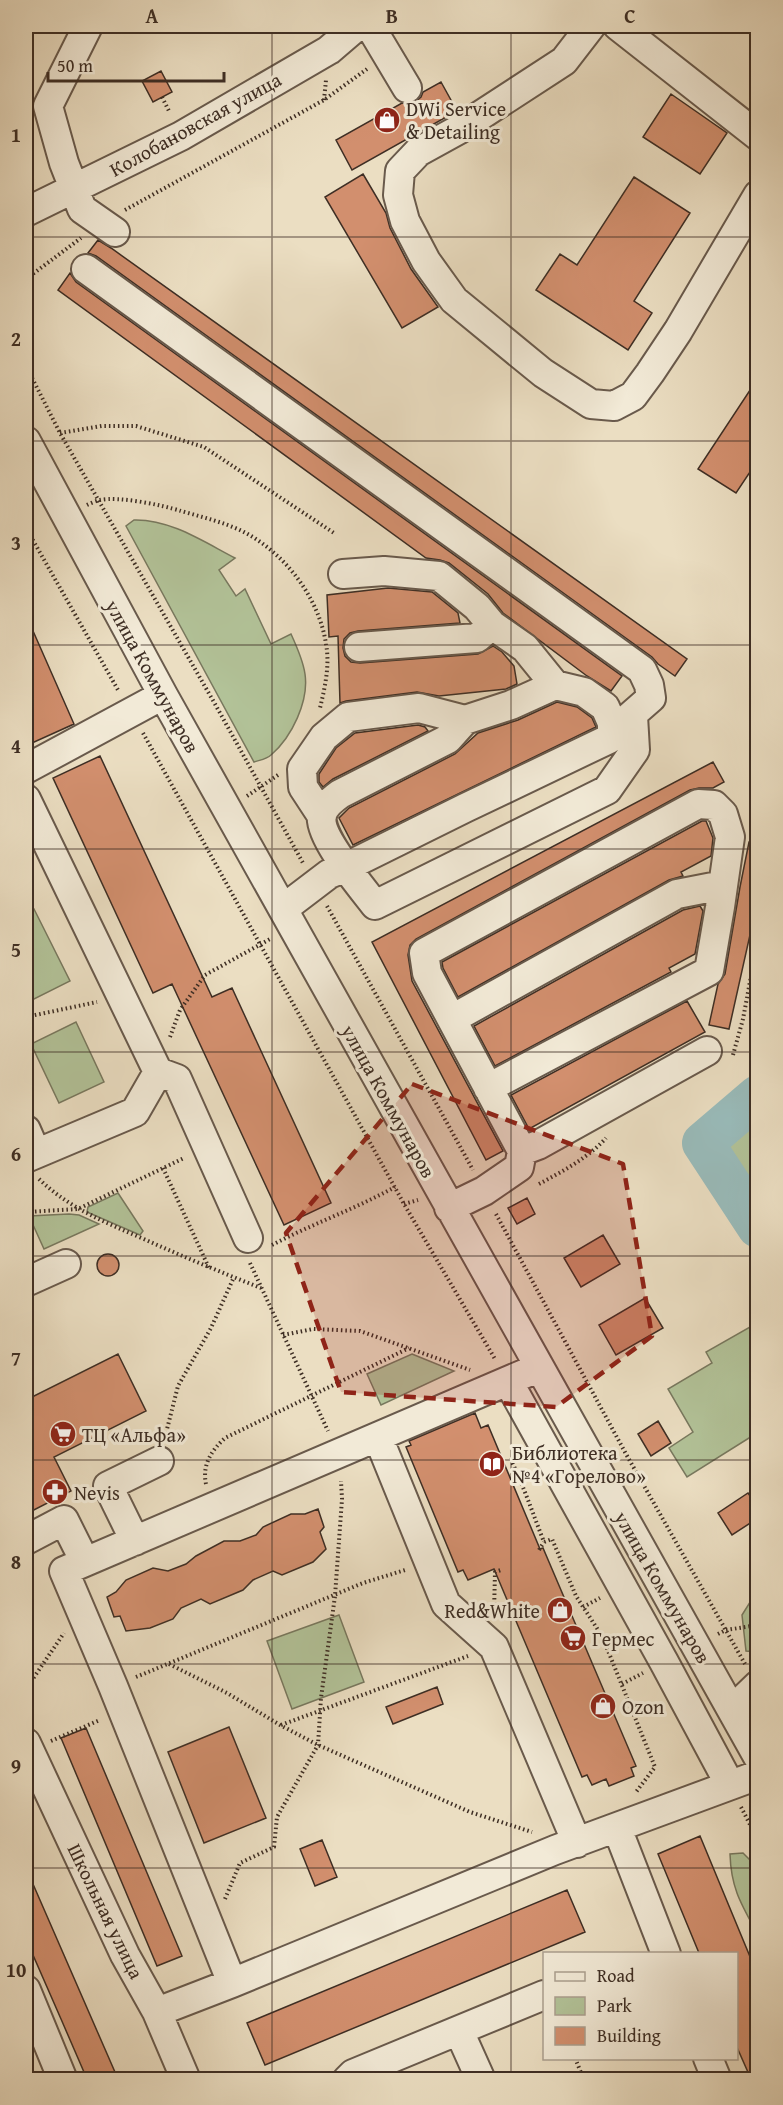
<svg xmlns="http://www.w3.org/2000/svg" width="783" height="2105" font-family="'Gentium Book Plus',serif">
<rect width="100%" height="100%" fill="#ebdec2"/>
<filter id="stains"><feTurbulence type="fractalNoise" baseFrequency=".00333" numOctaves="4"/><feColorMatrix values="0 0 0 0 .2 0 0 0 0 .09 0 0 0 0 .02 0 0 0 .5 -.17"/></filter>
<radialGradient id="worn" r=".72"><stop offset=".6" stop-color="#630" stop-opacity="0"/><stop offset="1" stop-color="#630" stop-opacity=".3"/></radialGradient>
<path fill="#b2c298" stroke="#78785e" stroke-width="1.5" d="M134,520C170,519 204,542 235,558L219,570L236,596L245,589L271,644L291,634C297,647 303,660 305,674C309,701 292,737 271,755C267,759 260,760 254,762L126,526Z
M34,909L70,981L26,1003V913Z
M76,1022L104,1082L59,1103L31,1044Z
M757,1102V1211L713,1142Z
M118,1193L143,1231L140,1235L87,1212L88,1207Z
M69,1214L79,1215L99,1224L44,1249L29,1216Z
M757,1323V1433L687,1477L669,1448L693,1432L668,1389L712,1363L706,1352Z
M412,1354L454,1371L381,1405L367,1374Z
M757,1591V1652L746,1651L742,1615Z
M339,1615L364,1682L292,1709L267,1641Z
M743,1853L757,1867V1933C741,1904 731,1888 730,1854Z"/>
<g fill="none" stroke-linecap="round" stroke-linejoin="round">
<path stroke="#99bbba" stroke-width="42" d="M758,1096L703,1143L758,1227"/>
</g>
<path fill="#d28f6e" stroke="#3e2e24" stroke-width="1.5" d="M161,71L172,92L153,102L142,81Z
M441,82L457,111L352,170L336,140L402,103L408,104L415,102L421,97L423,92Z
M671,94L727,133L700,174L643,137Z
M363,174L386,213L390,228L411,269L438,307L402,328L325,197Z
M634,177L690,213L634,301L652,313L628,350L536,290L560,254L577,265Z
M98,240L111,248L687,659L675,676L658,664L652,657L96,256L88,253Z
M70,273L76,282L622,676L611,691L587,676L503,613L488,594L449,563L440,560L426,558L58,290Z
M758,378V460L736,493L698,469Z
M388,588L432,592L458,613L460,623L358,631L350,633L344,639L343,648L345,656L351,662L360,663L478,654L493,646L502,652L514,666L517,684L506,689L439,696L417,692L346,701L340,703L338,636L329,637L327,595Z
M26,615L74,724L32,743L26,728Z
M557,702L577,707L592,718L596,727L353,845L339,818L349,808L455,754L478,733L518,720Z
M418,725L425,727L428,731L333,779L323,787L319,782V774L336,748L355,733Z
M100,756L212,997L232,988L331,1203L284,1225L172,984L153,993L53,778Z
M713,762L724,782L713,788H699L690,790L416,939L410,945L408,955L412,981L503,1151L486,1160L372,942Z
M702,821H706L713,838L711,856L681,872L683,876L669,880L458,997L443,968L442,962Z
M749,842L758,843V899L729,1029L709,1025L718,984L725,974L740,887Z
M700,906L703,911L695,954L669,968L671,972L495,1066L474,1026L683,910Z
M687,1001L705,1032L529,1129L511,1095Z
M527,1198L535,1214L517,1224L508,1208Z
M603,1235L620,1264L581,1287L564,1258Z
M97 1265a11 11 0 1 1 22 0a11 11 0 1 1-22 0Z
M645,1298L663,1328L616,1355L599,1325Z
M118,1354L146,1411L54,1457L71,1491L26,1514V1400Z
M475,1413L481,1428L488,1425L540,1549L543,1548L636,1766L631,1768L634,1776L609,1786L606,1779L592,1785L587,1775L582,1777L494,1569L468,1580L463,1570L458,1572L406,1447L411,1445L409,1441Z
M658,1421L671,1443L651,1456L638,1434Z
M748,1493L758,1507V1518L732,1535L718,1513Z
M318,1509L324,1527L320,1532L326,1549L313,1562L282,1575L273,1571L253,1580L243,1590L210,1604L201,1599L181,1608L173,1619L150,1628L126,1631L120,1616L114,1617L107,1597L116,1592L126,1580L153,1568L168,1571L186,1564L196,1556L224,1541H240L256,1535L263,1527L291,1514H305Z
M437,1687L443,1704L393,1724L386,1707Z
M229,1727L266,1818L204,1843L168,1752Z
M86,1728L182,1956L157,1966L61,1738Z
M700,1836L758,1976V2079H751L736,2045V1953H699L658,1854Z
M322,1840L337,1877L315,1886L300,1849Z
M26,1868L118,2079H87L61,2019L26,1939Z
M567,1890L585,1932L265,2065L247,2023Z"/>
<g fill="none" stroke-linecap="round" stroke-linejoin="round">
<defs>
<path id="minor" d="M88,26L48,106L64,163L82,209L115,232
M370,26L407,88
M591,26L564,61L458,130L418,152L400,171L398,195L405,221L426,261L454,300L543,373L591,404L614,406L633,396L650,373L678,331L758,195
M618,26L758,136
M26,212L181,136L329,50L357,26
M86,269L642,670L649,685L651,698L619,726
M26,441L163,695L758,1757
M343,574L384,571L439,576L477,607L492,625
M359,647L477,638L492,625L525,648L555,685
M26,769L163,695
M26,799L158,1072L135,1112L26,1158
M322,816L303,787L302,769L324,737L348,717L419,708L465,720
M283,909L329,874L346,867L465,808L609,739L612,731V723L605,707L584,692L555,685L511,705L465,720L448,739L340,794C333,799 324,806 322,815C317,835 362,888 375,905L607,790L635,750L633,716
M452,1019L677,894L723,885
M158,1072L177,1079L248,1238
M26,1130L36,1153
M522,1151L538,1145L707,1051
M449,1208L484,1191L519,1167L522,1151L427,973L424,953L698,804L714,805L723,814L730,837L720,907L709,971L488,1088
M26,1282L66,1264
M508,1381L664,1662L730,1785
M378,1437L446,1604L494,1647L577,1843
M26,1540L64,1520L85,1562
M135,1541L108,1486L159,1461
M732,1710L758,1685
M26,1743L125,1955L157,2012L186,2080
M617,1828L666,1954
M232,1983L113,1686L64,1571L538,1368
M26,1990L63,2080
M157,2012L232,1983L555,1850L758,1775
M459,2031L481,2080
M708,2058L717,2080
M347,2080L353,2074L544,1995"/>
</defs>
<use href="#minor" stroke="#695a4c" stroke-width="32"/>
<path stroke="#3e2e24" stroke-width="4" stroke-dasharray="1.5 3" stroke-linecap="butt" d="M162,97L170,113
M324,100L326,80
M125,210L324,100L367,69
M26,279L81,238
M26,366L60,433L215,704L303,863
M60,433L102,426H136L204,447L334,533
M87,505C91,503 96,501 100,500C119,496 162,505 181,511C202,517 223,522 242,531C284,552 319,597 326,644C330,665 325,687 320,708
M26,528L118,690
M143,733L404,1204L495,1359
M247,796L278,775
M327,906L473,1170
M26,1017L97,1002
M170,1037L180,1010L205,975L272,938
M733,1055L743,1019L758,939
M163,1168L209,1268
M39,1179C70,1209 107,1223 146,1240C184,1257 223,1273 261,1288
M539,1184C563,1171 588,1158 606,1138
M404,1204L418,1200
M26,1212L78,1209L184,1158
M496,1214L626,1454L745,1664
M272,1245C312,1224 355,1209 395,1187
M250,1263L328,1431
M283,1335L313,1329L360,1331L470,1370
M165,1437L178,1386L211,1328L234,1277
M520,1455L511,1460C524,1487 533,1514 544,1542L552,1539L576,1596L602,1636L655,1767L636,1792
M206,1484C202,1465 211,1451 225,1438L409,1348
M539,1550L544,1542
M583,1607L600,1598
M494,1613L495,1572L501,1570
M718,1634L726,1630L758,1625
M169,1664L227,1693L280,1725L318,1745L470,1812L532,1832
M136,1677L363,1583L405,1570
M622,1684L643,1673
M26,1689L64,1633
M281,1725L468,1656
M51,1741L100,1720
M741,1807L758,1840
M225,1899L240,1863L274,1847L277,1817L318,1745L321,1698L335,1596L342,1499L341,1481
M575,2058L584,2080
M303,2080L316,2077L322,2079"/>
<use href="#minor" stroke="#f2ead7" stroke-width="28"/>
</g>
<path fill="#8f2418" fill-opacity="0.2" stroke="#8f2418" stroke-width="4.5" stroke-dasharray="12 8" stroke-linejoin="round" d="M412,1084L623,1164L652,1336L556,1407L341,1392L286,1233Z"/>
<path fill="none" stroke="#3e2e24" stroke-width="1.5" stroke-opacity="0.55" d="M272,26V2080M511,26V2080M26,237H758M26,441H758M26,645H758M26,849H758M26,1052H758M26,1256H758M26,1460H758M26,1664H758M26,1868H758"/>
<defs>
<symbol id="shop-disc" viewBox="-11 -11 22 22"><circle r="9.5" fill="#8f2418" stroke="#f2ead7"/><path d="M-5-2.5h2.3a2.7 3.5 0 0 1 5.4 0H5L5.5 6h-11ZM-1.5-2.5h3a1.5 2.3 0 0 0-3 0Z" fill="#fff"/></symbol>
<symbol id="supermarket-disc" viewBox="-11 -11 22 22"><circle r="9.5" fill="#8f2418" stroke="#f2ead7"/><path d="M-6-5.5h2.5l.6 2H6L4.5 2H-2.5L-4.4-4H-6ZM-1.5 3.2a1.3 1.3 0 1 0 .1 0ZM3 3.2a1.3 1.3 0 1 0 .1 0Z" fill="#fff"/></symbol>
<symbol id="library-disc" viewBox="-11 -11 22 22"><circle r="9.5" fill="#8f2418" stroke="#f2ead7"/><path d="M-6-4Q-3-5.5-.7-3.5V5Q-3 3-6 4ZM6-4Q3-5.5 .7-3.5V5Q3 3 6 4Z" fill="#fff"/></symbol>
<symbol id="pharmacy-disc" viewBox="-11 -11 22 22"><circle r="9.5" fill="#8f2418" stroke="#f2ead7"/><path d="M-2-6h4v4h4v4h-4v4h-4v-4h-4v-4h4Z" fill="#fff"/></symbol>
</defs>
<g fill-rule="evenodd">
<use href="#shop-disc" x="372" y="105" width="30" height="30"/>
<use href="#supermarket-disc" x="48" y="1419" width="30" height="30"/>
<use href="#library-disc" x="477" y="1449" width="30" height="30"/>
<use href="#pharmacy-disc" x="40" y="1477" width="30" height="30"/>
<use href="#shop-disc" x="545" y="1595" width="30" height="30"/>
<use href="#supermarket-disc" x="558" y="1623" width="30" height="30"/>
<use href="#shop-disc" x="588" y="1691" width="30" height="30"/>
</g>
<g text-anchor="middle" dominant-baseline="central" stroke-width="6" stroke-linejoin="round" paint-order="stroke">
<g font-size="20" fill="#3e2e24" stroke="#f2ead7" text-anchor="start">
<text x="406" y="108">DWi Service<tspan x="406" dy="23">&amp; Detailing</tspan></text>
<text x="82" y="1434">ТЦ «Альфа»</text>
<text x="512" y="1452">Библиотека<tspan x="512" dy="23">№4 «Горелово»</tspan></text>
<text x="74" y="1492">Nevis</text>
<text x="540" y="1610" text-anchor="end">Red&amp;White</text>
<text x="592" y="1638">Гермес</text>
<text x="622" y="1706">Ozon</text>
</g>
<g font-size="20" fill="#3e2e24" stroke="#f2ead7">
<text transform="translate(195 124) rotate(-29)">Колобановская улица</text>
<text transform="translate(153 676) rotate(61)">улица Коммунаров</text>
<text transform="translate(389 1101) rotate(61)">улица Коммунаров</text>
<text transform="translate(663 1587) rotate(60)">улица Коммунаров</text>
<text transform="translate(106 1911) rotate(64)">Школьная улица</text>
</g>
</g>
<rect width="783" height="2105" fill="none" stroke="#ebdec2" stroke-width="66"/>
<rect x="543" y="1952" width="195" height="108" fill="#f2ead7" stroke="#aa9f8f" stroke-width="1.5"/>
<rect x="555" y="1972" width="30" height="9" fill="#f2ead7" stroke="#aa9f8f" stroke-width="1.5"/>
<text x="597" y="1982" font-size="18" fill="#3e2e24">Road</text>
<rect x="555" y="1997" width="30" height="18" fill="#b2c298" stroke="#aa9f8f" stroke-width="1.5"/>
<text x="597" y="2012" font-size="18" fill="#3e2e24">Park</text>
<rect x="555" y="2027" width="30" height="18" fill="#d28f6e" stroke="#aa9f8f" stroke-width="1.5"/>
<text x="597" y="2042" font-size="18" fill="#3e2e24">Building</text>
<path d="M48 72v9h176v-9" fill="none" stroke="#3e2e24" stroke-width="3"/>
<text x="57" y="72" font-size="18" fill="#3e2e24" stroke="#f2ead7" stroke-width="4.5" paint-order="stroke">50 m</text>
<rect x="33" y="33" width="717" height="2039" fill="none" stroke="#3e2e24" stroke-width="2"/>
<g font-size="20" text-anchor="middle" font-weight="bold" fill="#3e2e24">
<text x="152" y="23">A</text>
<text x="392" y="23">B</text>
<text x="630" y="23">C</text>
<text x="16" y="142">1</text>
<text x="16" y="346">2</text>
<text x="16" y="550">3</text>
<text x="16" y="753">4</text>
<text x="16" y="957">5</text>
<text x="16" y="1161">6</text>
<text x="16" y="1365">7</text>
<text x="16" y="1569">8</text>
<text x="16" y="1773">9</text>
<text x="16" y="1977">10</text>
</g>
<rect width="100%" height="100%" filter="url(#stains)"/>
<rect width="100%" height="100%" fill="url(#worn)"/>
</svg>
